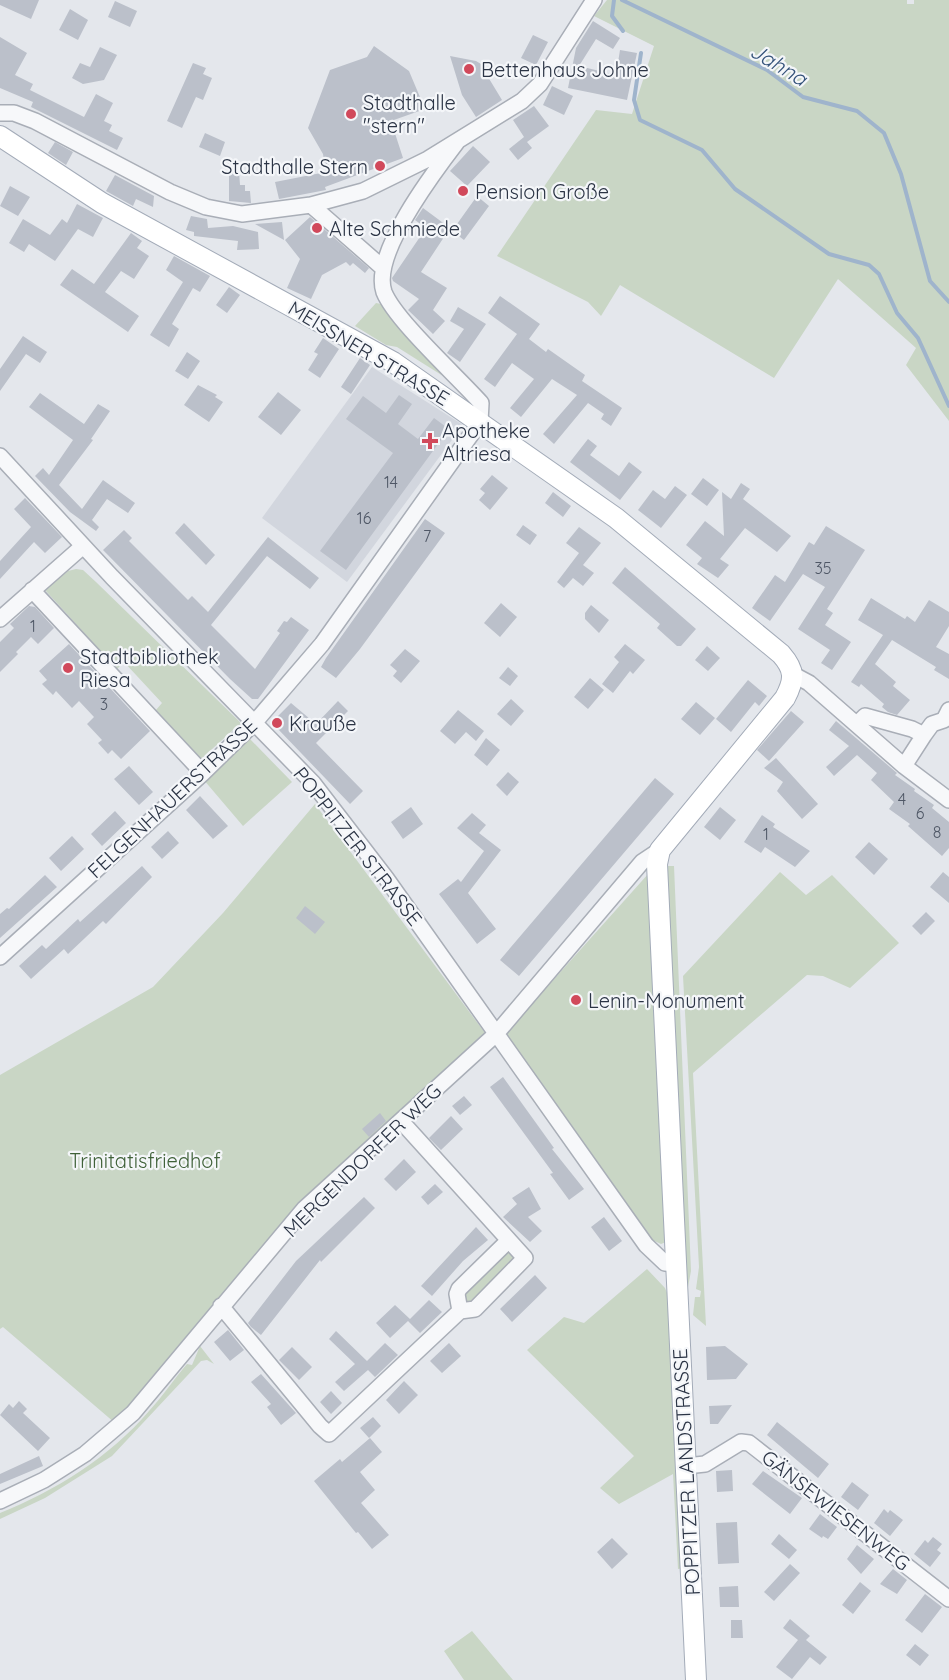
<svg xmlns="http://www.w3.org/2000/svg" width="949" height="1680" font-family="Quicksand,sans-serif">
<rect width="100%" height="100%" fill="#e4e7ec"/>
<path fill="#d2d6de" d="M372,367L463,425L347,582L262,518Z"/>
<path fill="#c9d6c5" d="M607,0H907V4H914V0H949V421L906,365L916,348L838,279L774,378L620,285L601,316L588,302L497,256L596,110L632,114L654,46L594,16Z
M376,303L381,304L451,381L397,347L386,345L355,326Z
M76,569L83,570L96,582L241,723L201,759L156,710L162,703L124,662L117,669L45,590L68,571Z
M250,739L292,782L243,826L203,779Z
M315,804L485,1033L300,1204L115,1423L3,1327L0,1329V1075L153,987L223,913Z
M665,866H674L691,1271L688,1287H683Z
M780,872L806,895L832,875L899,943L850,988L823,976L807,975L693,1073L706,1326L693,1315L695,1297H700L701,1291L696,1289L699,1267L683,976Z
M649,873L666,1242L661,1244L650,1239L505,1034Z
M510,1250L519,1260L474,1304L467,1303L463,1298L465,1289L506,1251Z
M647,1269L665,1288L670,1300L684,1568L678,1569L673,1474L619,1504L600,1488L634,1456L527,1350L564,1317L584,1323Z
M200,1346L214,1364L207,1360L201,1361L112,1456L45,1498L0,1519V1513C55,1491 110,1457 149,1411C163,1396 174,1379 187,1364L192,1365Z
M472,1631L513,1680H464L444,1651Z"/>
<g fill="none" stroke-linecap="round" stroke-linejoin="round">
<path stroke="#9fb4cc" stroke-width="4" d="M614,0L612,16L623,31
M622,0L767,70L803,97L857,111L884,133L901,174L930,281L949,302
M641,53L634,100L640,120L702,150L735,189L829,254L869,265L879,274L897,313L918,338L949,406"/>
</g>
<path fill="#bbc0ca" d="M0,0H39L31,19L0,5Z
M115,1L137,11L130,27L108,17Z
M70,9L88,20L78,40L59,30Z
M593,21L620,38L613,49L596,39L579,66L616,75L620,50L637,53L627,100L568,88L576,48Z
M533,35L548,42L536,65L521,58Z
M0,37L27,53L15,75L33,84L30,90L84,117L96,94L113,103L104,121L112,125L109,131L123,138L117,150L31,107L33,102L0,88Z
M374,46L409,71L425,109L391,121L403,158L325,187L326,190L279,199L275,182L326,172L323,154L308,128L330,70L367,57Z
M100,47L117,55L104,80L83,84L72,78L80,63L90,67Z
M450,56L476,61L486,67L485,72L502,100L476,117L462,95Z
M193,63L206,68L203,74L212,78L203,100L196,97L182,128L167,121Z
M552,86L573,96L564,115L543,105Z
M534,106L549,126L527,142L532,148L518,160L509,149L524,137L513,120Z
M205,133L225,142L220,156L199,147Z
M55,142L73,152L66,165L48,153Z
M473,146L490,162L467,186L450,171Z
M229,171H239L240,185H245V191H250L251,203L229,201Z
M115,175L154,196L153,207L136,199L133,206L106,191Z
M10,186L30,197L18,216L0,206Z
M477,196L489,206L464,240L452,231Z
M77,204L103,218L93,237L78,229L55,261L29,244L24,252L9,243L23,219L50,235L62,219L67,223Z
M423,208L450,228L421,272L447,288L433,310L445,321L433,334L408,310L419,299L393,281L392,278L426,228L415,220Z
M191,216L207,219L208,228L233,226L258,232L259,249L237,250L238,241L194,236V232L186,230Z
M310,217L369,268L365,273L353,263L350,266L346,262L322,275L311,299L287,288L300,259L285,240Z
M282,222L284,240L255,224Z
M131,233L142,241L137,248L149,256L134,279L121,271L105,292L139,316L128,332L60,285L72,269L94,284Z
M174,256L210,276L200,292L193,288L172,324L179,329L169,347L150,335L183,282L166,270Z
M229,287L240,295L227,313L216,305Z
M500,296L540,324L529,339L546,352L548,349L585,375L582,381L622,408L611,426L601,419L604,414L588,403L554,444L543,434L577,395L552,379L521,417L510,408L534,379L512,363L495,387L484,379L517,334L488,313Z
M458,307L486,324L460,362L447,353L464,329L450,321Z
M23,336L47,352L40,363L26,354L0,391V369Z
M323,338L339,349L320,378L308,370L318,354L314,352Z
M187,352L200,361L188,379L175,371Z
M360,358L370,365L351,394L341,387Z
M198,385L217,395L215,397L223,402L209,422L184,405Z
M278,392L301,410L281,435L258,417Z
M40,393L84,424L98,404L110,411L91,439L93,440L59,485L82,509L103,480L135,503L128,513L107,499L92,520L99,527L96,531L70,512L35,476L43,468L49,475L73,440L29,407Z
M399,395L412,404L398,424L418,439L434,418L449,429L346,570L320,551L393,453L346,419L363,396L386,413Z
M588,439L597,446L590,455L619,476L629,462L642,472L620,500L570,462Z
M492,475L508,488L490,510L479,500L485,493L480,489Z
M703,478L719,490L707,506L691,494Z
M741,483L750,489L743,499L791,536L777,552L745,528L720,559L729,565L718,578L697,564L702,558L686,545L705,521L724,536L722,492L731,499Z
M675,486L687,495L661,528L638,510L653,490L665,499Z
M553,492L571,506L563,517L545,503Z
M25,498L62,537L45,553L34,542L0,579V561L31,527L14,509Z
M425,519L445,533L360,649L336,678L321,667L326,658Z
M184,523L215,555L206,565L175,533Z
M523,525L537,535L530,545L516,535Z
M826,526L865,550L827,609L833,613L825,625L851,642L832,670L821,663L830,650L798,629L825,587L803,574L770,621L752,608L775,575L785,582L809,542L814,545Z
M579,527L601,543L583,565L594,573L583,586L573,578L564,588L557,582L579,553L566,543Z
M124,530L132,538L129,541L188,600L192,596L208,612L268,537L319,578L310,589L267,556L211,625L255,669L280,633L277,631L284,621L287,622L291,617L309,630L258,699H252L230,679L103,550Z
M625,567L696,629L681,646H677L657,628L660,624L612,583Z
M871,598L905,619L907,616L915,622L929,600L949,612V626L936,647L949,654V679L934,670L936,667L892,640L875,664L896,682L893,686L910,700L897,715L888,712L882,707L884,704L861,684L859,687L851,682L883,635L858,620Z
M501,603L517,617L500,637L484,623Z
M591,605L609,620L599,633L585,619V613Z
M29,606L35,607L54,628L38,644L31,637L16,652L18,654L0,672V642L14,628L10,624Z
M69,644L150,731L121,759L112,750L108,754L98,743L102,740L87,724L94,717L79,701L72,708L56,691L53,695L42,684L47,680L39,671Z
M625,644L645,660L633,674L630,671L613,693L602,684L619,662L614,657Z
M707,646L720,658L708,671L695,660Z
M405,649L420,661L401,683L393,676L397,671L390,665Z
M508,667L518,676L510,686L499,678Z
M590,678L604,690L588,709L574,697Z
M748,680L767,696L759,706L755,702L731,732L716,719Z
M511,699L524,711L511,726L497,714Z
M338,701L348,711L316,743L363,791L350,804L277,728V717L291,703L316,724Z
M696,702L715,718L700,735L681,719Z
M458,710L484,731L476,741L466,732L455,744L440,731Z
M791,711L804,722L769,761L757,750Z
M836,721L897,773L895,775L915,789L914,791L934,805L932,808L949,822V848L942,856L908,826L910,824L889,809L894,802L871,780L877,773L857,755L834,776L826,767L849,746L829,730Z
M486,738L500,750L487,766L474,755Z
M776,758L818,804L802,819L777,791L783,782L764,768Z
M129,766L153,792L139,805L114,779Z
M508,772L519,782L507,796L496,785Z
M655,778L674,794L519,976L500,960Z
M200,796L228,826L213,839L186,810Z
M411,807L423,824L403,839L391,822Z
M720,807L736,820L720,840L704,827Z
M115,811L126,823L102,846L91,834Z
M472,813L486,825L479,833L501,850L468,893L496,929L477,944L439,894L458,879L461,882L484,851L457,828Z
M762,815L775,824L773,827L810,851L795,867L765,847L761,853L744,842Z
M168,831L179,843L162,859L151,847Z
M72,836L84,849L61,871L49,858Z
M869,842L888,859L874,875L855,857Z
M142,866L152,877L106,924L103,921L68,954L64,949L31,979L19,966L42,945L46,949L78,919L80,922Z
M943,872L949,877V903L930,887Z
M45,875L57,887L0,938V914L7,908L9,909Z
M305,906L325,922L315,934L296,918Z
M926,912L935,921L921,935L912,926Z
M503,1077L554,1148L552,1149L584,1189L569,1200L550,1174L553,1173L490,1087Z
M464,1096L472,1105L460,1115L452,1106Z
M380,1113L386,1121L369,1137L362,1129Z
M451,1116L463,1129L441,1150L429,1138Z
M404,1159L416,1172L396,1191L384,1179Z
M435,1184L443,1192L428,1205L421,1197Z
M529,1187L541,1209L528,1217L542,1231L530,1242L503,1217L517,1204L512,1198Z
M364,1197L375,1208L321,1262L320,1260L261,1335L251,1327L248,1323L296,1261Z
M604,1217L622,1241L609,1251L591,1227Z
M476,1227L488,1240L463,1261L432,1296L421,1286Z
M535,1275L547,1288L512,1322L500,1309Z
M429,1300L442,1312L420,1333L408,1321L390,1338L376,1323L395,1305L410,1319Z
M228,1330L244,1350L230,1361L214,1342Z
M336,1331L367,1361L385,1343L398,1355L375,1377L368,1370L344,1391L335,1382L355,1364L329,1339Z
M449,1343L461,1356L442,1373L430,1361Z
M725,1346L748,1364L736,1379L707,1380L706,1347Z
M292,1347L312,1367L299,1380L279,1360Z
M261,1374L296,1413L281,1425L267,1407L271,1404L251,1382Z
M404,1381L418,1395L399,1414L386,1400Z
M331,1391L342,1403L331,1414L320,1402Z
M19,1401L27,1409L23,1413L50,1438L38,1451L0,1415L9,1404L13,1408Z
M732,1405L718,1424H710L709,1406Z
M373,1417L381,1426L369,1438L360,1428Z
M777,1422L829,1464L818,1478L767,1435Z
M370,1438L382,1452L360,1472L375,1490L361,1503L389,1535L372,1549L358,1532L356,1533L314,1481L340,1459L342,1462Z
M39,1456L43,1466L0,1484V1474Z
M732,1470L733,1491L717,1492L716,1471Z
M763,1471L802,1498L790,1514L752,1484Z
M852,1482L869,1495L858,1510L841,1497Z
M884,1509L888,1513L890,1510L903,1520L890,1536L874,1523Z
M820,1514L837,1527L828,1539L823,1536L822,1538L809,1529Z
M737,1522L739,1563L718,1564L716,1523Z
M779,1534L797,1550L789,1559L771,1544Z
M933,1537L942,1544L937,1550L941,1553L930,1567L914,1554L925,1540L928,1543Z
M612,1538L628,1554L612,1569L597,1552Z
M857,1545L874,1559L861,1574L847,1559Z
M790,1564L800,1573L774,1601L764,1592Z
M893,1569L907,1580L897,1594L880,1584Z
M860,1582L871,1591L853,1614L842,1605Z
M738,1586L739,1607H720L719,1587Z
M925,1594L942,1607L922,1633L905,1620Z
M790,1619L810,1636L806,1640L827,1657L820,1665L810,1657L792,1679L776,1667L798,1640L783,1628Z
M731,1620H742L743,1638H731Z
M915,1644L929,1655L920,1666L906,1655Z"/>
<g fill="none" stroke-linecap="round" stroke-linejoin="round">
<defs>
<path id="minor" d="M0,113H14L35,121L170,192L206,207L242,214L311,205L363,191L428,159L522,101L540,84L594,0
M311,205L383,268
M0,456L112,577L313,783L386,878L646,1245L665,1263L676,1264
M32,590L203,773
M0,619L83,546
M794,675L809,683L904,766L949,800
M857,724L865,716L912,729L924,735L932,724L944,720L949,710
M904,766L924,735
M0,957L203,773L255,722L322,644L480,422L481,403C458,377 395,320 384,292C371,254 434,172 457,142
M401,1121L525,1258L475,1309L460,1311L457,1294L459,1289L508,1241
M221,1306L320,1426L329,1434L460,1311
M686,1466L705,1464L741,1442L749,1443L949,1599
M0,1501L44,1480L85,1454L133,1413L304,1209L496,1034L642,862L660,850"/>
<path id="major" d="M0,136L102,203L393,362L616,518L781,654C795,670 795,679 785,698L660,850L657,864L696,1680"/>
</defs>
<use href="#minor" stroke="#a9aeb7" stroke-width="18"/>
<use href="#major" stroke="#a3abb8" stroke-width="22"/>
<use href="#minor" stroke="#f7f8fa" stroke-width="15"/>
<use href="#major" stroke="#fff" stroke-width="20"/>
</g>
<g fill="#d1495b" stroke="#f4f6f9" stroke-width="2">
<circle cx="469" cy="69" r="6"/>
<circle cx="351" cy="114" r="6"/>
<circle cx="380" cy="166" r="6"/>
<circle cx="463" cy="191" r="6"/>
<circle cx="317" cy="228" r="6"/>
<path d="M427 432h6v6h6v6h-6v6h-6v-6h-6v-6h6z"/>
<circle cx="68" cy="668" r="6"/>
<circle cx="277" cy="723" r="6"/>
<circle cx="576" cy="1000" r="6"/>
</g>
<g text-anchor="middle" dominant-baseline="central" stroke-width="4.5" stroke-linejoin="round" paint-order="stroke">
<g font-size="16" fill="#4f5766">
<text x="391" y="482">14</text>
<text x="364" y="518">16</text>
<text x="427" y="536">7</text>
<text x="823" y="568">35</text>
<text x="33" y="626">1</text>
<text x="104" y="704">3</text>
<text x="902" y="799">4</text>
<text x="920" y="813">6</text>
<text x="937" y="832">8</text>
<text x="766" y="834">1</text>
</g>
<g font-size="20" fill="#2b3445" stroke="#f4f6f9" text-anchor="start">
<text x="481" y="69">Bettenhaus Johne</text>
<text x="363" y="102">Stadthalle<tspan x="363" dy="23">"stern"</tspan></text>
<text x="368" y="166" text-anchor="end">Stadthalle Stern</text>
<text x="475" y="191">Pension Große</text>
<text x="329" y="228">Alte Schmiede</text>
<text x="442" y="430">Apotheke<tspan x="442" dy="23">Altriesa</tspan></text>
<text x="80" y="656">Stadtbibliothek<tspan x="80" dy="23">Riesa</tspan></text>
<text x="289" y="723">Krauße</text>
<text x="588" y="1000">Lenin-Monument</text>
</g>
<g font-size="20" fill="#2b3445" stroke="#f4f6f9">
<text transform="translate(369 353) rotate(31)">MEISSNER STRASSE</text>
<text transform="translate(172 798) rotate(-43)">FELGENHAUERSTRASSE</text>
<text transform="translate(358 846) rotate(52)">POPPITZER STRASSE</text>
<text transform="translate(362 1160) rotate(-44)">MERGENDORFER WEG</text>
<text transform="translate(686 1472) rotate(-93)">POPPITZER LANDSTRASSE</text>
<text transform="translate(836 1510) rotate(38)">GÄNSEWIESENWEG</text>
</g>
<g font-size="20" fill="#3f6138" stroke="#f4f6f9">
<text x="145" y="1160">Trinitatisfriedhof</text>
</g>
<g font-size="21" font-style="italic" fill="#34527a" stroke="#f4f6f9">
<text transform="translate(779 64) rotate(31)">Jahna</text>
</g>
</g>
</svg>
